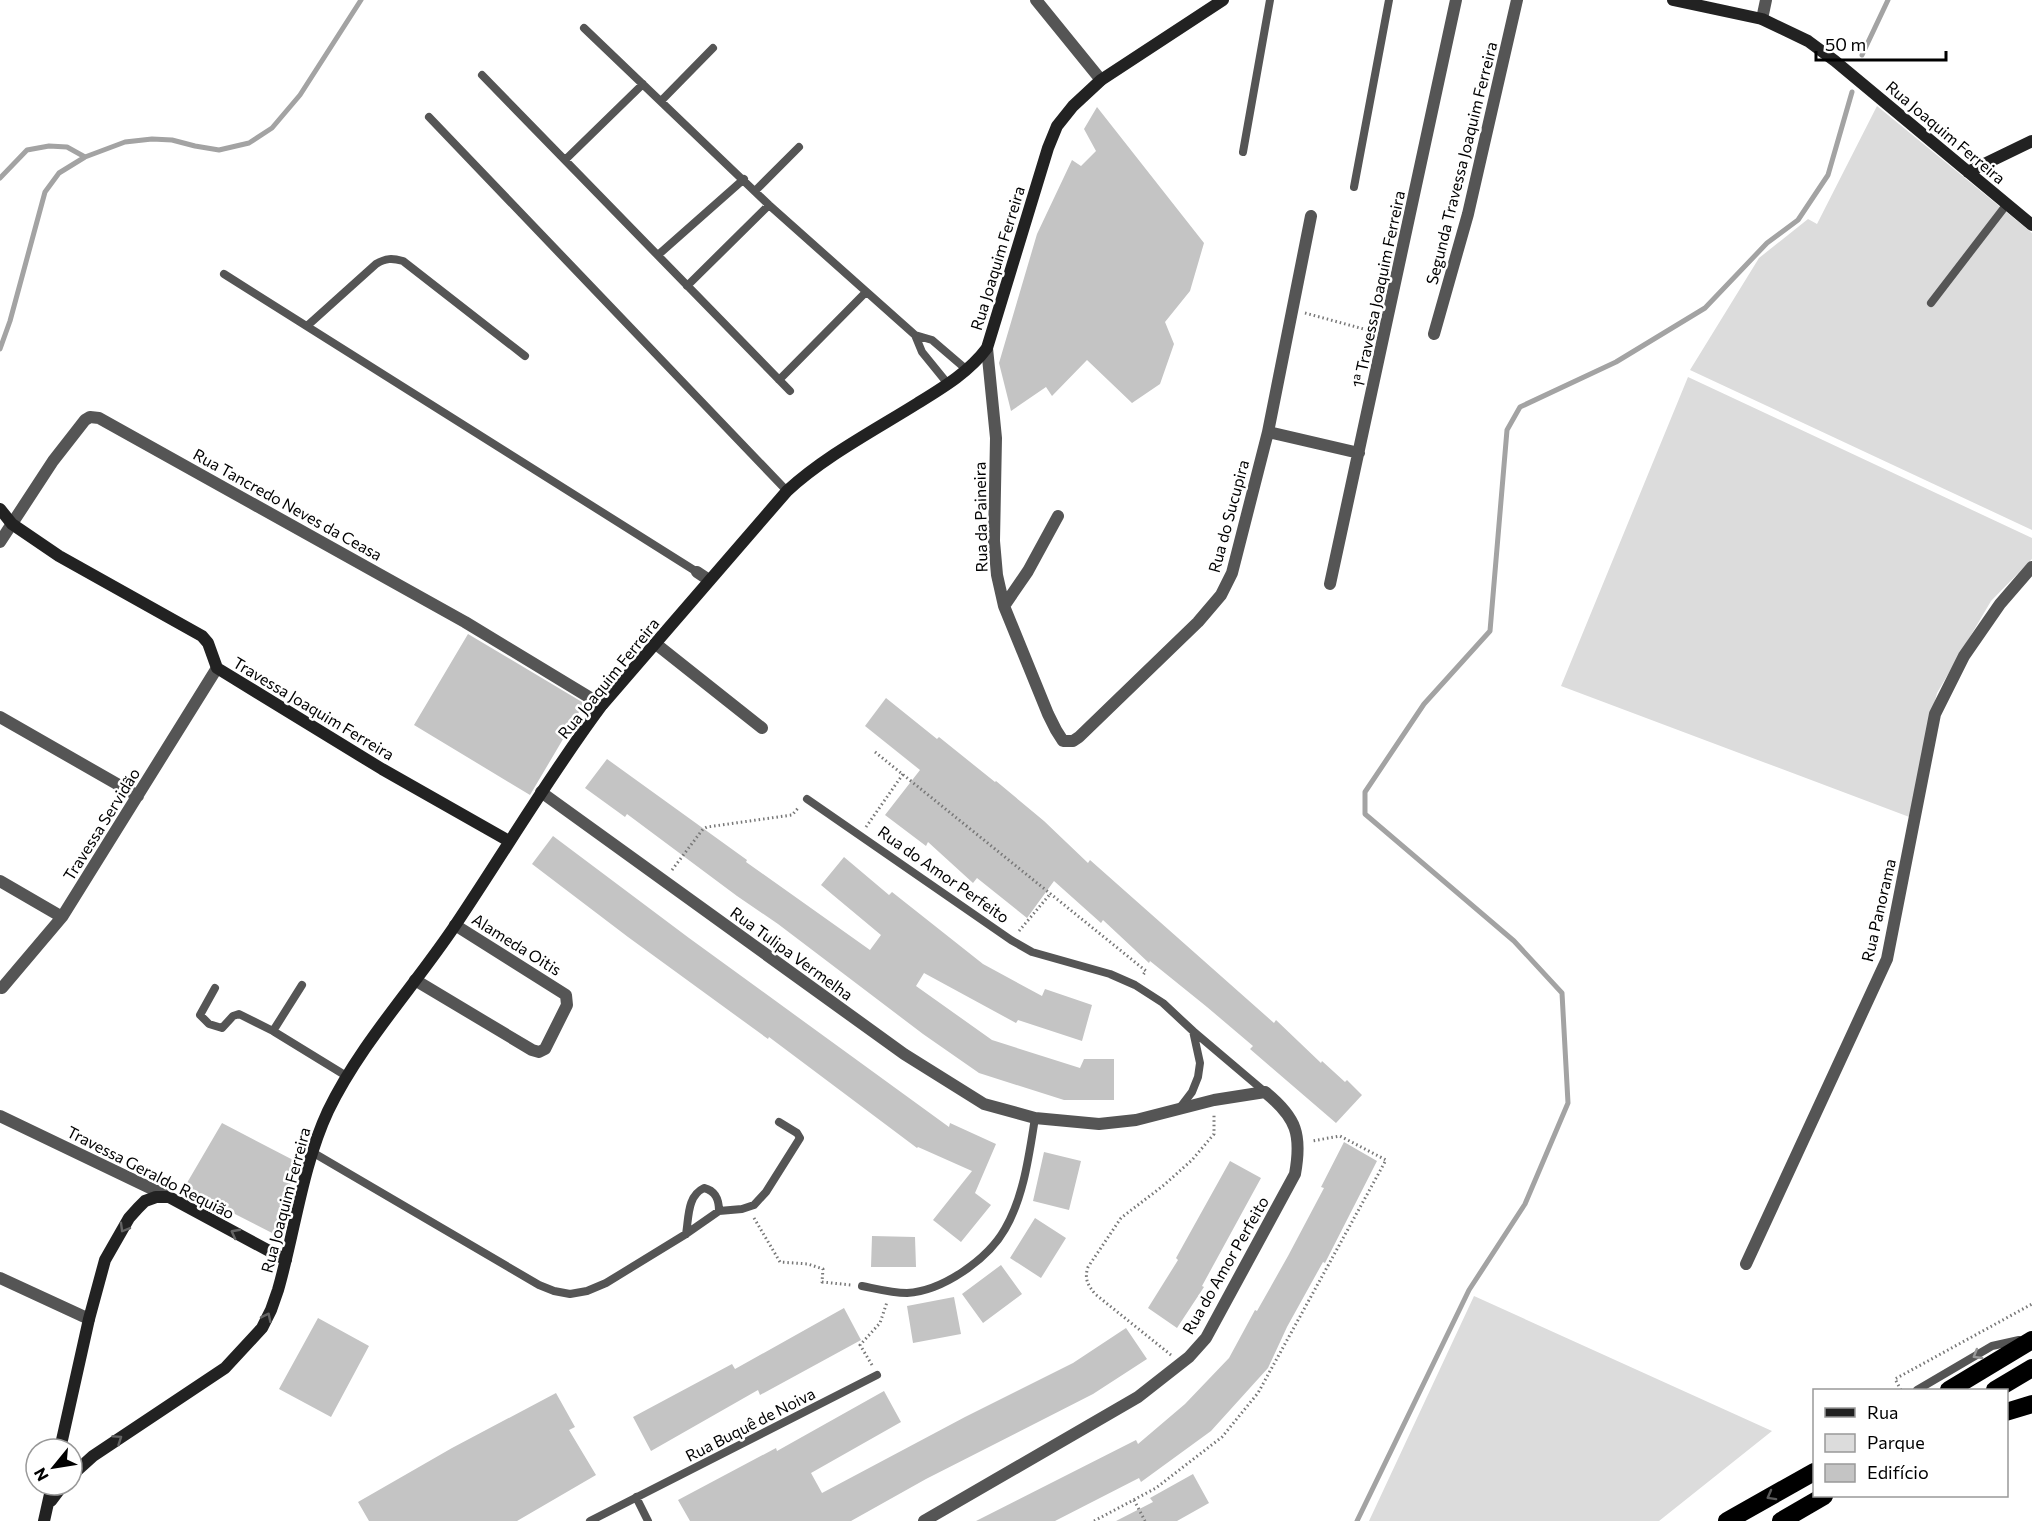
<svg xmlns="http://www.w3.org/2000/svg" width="2032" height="1521" font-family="Commissioner,sans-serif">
<rect width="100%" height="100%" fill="#fff"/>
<path fill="#dcdcdc" d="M1877,106L2032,233V530L1690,370L1759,258L1808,219L1817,224Z
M1688,377L2032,538V559L1991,601L1937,693L1922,751L1912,818L1561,686Z
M1474,1296L1772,1431L1659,1521H1369Z"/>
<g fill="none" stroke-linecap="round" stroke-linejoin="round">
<path stroke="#a3a3a3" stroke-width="5" d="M1862,55L1888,0
M0,178L27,150L49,146L67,147L85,157
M0,349L10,321L45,192L59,173L85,157L125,142L152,139L172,140L195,146L219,150L249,143L272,128L300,95L361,0
M1357,1521L1469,1290L1525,1204L1568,1103L1562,993L1514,941L1365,814V792L1424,704L1490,631L1507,430L1520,407L1616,362L1705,308L1767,243L1798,220L1828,175L1852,92"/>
</g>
<path fill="#c4c4c4" d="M1097,107L1204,243L1190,291L1165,322L1174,344L1160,384L1132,403L1087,360L1052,396L1046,387L1011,411L999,363L1037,234L1072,160L1081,166L1096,151L1084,129Z
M468,634L582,702V707L530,795L414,725Z
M886,698L937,739L939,737L995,782L996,781L1044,821L1088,863L1090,860L1274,1023L1276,1020L1321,1063L1322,1061L1345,1082L1347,1080L1362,1095L1336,1123L1250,1049L1253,1046L1207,1007L1150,961L1149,963L1103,920L1101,923L1054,881L1027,918L977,878L973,883L928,842L926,846L885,815L920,770L865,726Z
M607,759L747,860L746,862L870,950L881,935L821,885L844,857L889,895L892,892L983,964L1042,996L1045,989L1092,1005L1082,1041L1018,1020L1016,1023L924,973L916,986L992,1040L1080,1068L1084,1059H1114V1100H1064L979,1073L923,1034L778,924L737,896L627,814L625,817L585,788Z
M553,836L689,938L949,1127L950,1123L996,1144L975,1193L991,1205L961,1242L933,1220L972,1171L918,1147L917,1148L769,1037L768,1039L628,937L532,864Z
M222,1123L295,1161L282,1228L276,1235L184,1188Z
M1344,1142L1377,1161L1325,1263L1323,1262L1287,1327L1268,1368L1211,1431L1141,1482L1139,1478L1055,1521H976L1136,1440L1138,1444L1185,1404L1229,1358L1255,1310L1257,1311L1288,1256L1324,1188L1321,1187Z
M1044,1152L1081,1161L1069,1210L1033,1201Z
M1230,1161L1261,1178L1202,1286L1204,1287L1177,1328L1148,1308L1178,1260L1176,1258Z
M1035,1218L1066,1238L1041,1278L1010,1258Z
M872,1236L915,1237L916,1267H871Z
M1001,1265L1022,1294L983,1323L962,1294Z
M954,1297L961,1334L913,1343L907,1306Z
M844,1308L861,1340L760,1395L758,1390L651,1451L633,1417L732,1364L735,1369Z
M318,1318L369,1346L331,1417L279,1389Z
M1126,1328L1147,1359L1093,1394L926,1479L851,1521H690L678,1500L776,1448L777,1451L884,1391L901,1422L811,1473L822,1493L965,1417L1073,1363Z
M556,1393L575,1427L569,1430L596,1475L517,1521H369L358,1502L452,1448Z
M1193,1474L1209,1503L1177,1521H1116L1153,1502L1150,1498Z"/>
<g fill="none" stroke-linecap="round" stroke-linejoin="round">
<path stroke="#777" stroke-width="3" stroke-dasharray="1.5 3" stroke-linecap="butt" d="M1305,313L1371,331
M875,752L1146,971L1142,976
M866,827L903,774
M672,870L703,829L707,827L792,815L799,807
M1019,931L1051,893
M754,1218L780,1262L808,1264L823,1269L822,1282L851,1285
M1171,1355L1095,1294C1088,1285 1084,1279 1088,1267L1121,1218L1164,1185L1192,1160L1214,1134V1114
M872,1365L860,1345L880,1323L887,1302
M1901,1390L1895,1379L2032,1304
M1134,1500L1145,1521
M1094,1521L1156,1488L1222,1437L1258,1393L1386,1160L1340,1136L1312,1141"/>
<path stroke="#555" stroke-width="8" d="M584,28L769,205L915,335L922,352L948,384
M482,75L790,391
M661,101L713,48
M429,117L787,491
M1243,152L1270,0
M565,160L643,84
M1354,187L1389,0
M755,191L799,147
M658,255L744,179
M224,274L697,572
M687,286L769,205
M1931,303L2007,204
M307,326L376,264C386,258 392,258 403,261L525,356
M915,335L932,340L967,370
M779,380L866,292
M807,799L1011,940L1032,952L1110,974L1135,985L1163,1003L1193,1031L1200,1063L1198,1077L1192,1092L1179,1109
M215,988L200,1015L209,1024L222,1028L233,1016L239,1014L273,1031L348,1077
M273,1031L302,985
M1193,1031L1265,1092
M312,1152L539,1285L554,1291L570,1294L587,1291L606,1283L686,1234L719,1211L742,1209L754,1205L766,1192L800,1138L797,1133L779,1122
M686,1234C689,1217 687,1196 704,1188C716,1191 719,1200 719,1211
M862,1286C877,1289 892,1293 907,1293C943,1291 988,1259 1005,1229C1024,1196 1029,1155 1035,1118
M1917,1390L1992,1346L2019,1340
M636,1497L648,1521
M590,1521L877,1375"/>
<path stroke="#555" stroke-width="12" d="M1036,0L1101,80
M1762,19L1766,0
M1434,334L1468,214L1517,0
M987,348L996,438L994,541L997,575L1004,606L1048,714L1056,730L1063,741H1073L1079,737L1198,622L1221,595L1232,573L1268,432L1359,453
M1268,432L1311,216
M0,542L53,461L85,420L90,417L99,418L465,622L602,705
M697,572L709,580
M1330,584L1456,0
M1004,606L1028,571L1058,516
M656,644L762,728
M0,717L138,796
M541,792L904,1054L984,1104L1035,1118L1099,1124L1136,1120L1214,1100L1265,1092C1297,1118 1302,1135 1295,1174L1206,1338L1189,1357L1138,1397L924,1521
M0,881L62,917
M415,980L532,1050L539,1052L545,1049L567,1005L566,995L455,925
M2,988L62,917L217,668
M0,1116L169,1197
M1746,1264L1887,959L1935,714L1964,656L2000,604L2032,567
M0,1278L89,1319"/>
<path stroke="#222" stroke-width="12" d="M1673,0L1762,19L1808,41L1835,61L2032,225
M1968,172L2032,141
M0,509L12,524L59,556L202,636L208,643L217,668L382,769L509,841
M60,1449L89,1319L105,1260L129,1218L138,1208L145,1201L156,1197H169L286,1260
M72,1475L93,1456L225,1368L262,1328L271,1310L278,1290C295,1231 302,1167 328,1111C361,1043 414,987 456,924C505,851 549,776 602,705L787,491C825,456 875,430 918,403C944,387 969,372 987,348L1048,148L1057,126L1073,106L1101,80L1223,0
M51,1501L63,1485
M44,1521L52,1485"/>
<path stroke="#000" stroke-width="18" d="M1949,1390L2032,1340
M1995,1390L2032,1368
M2006,1412L2032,1404
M1727,1521L1814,1472
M1781,1521L1824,1496"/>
</g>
<defs><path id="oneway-chevron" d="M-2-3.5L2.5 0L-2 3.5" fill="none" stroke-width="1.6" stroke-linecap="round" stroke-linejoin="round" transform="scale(1.5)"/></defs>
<g stroke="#646464">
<use href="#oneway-chevron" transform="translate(124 1228) rotate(120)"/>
<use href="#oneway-chevron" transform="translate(235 1233) rotate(-152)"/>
<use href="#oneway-chevron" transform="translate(267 1317) rotate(-64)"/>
<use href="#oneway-chevron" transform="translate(118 1439) rotate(-34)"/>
</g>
<use stroke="#999" href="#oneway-chevron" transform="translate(1977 1355) rotate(149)"/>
<use stroke="#595959" href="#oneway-chevron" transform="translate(1771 1496) rotate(151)"/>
<g text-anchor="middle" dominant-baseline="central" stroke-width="5" stroke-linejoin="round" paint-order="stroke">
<g font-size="16" fill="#000" stroke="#fff">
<text transform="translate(1946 132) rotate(40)">Rua Joaquim Ferreira</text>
<text transform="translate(1461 163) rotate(-76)">Segunda Travessa Joaquim Ferreira</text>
<text transform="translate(997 258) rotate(-73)">Rua Joaquim Ferreira</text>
<text transform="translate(1378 289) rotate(-78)">1ª Travessa Joaquim Ferreira</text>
<text transform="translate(288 504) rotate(29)">Rua Tancredo Neves da Ceasa</text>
<text transform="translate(1228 516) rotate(-75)">Rua do Sucupira</text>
<text transform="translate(980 517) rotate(-91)">Rua da Paineira</text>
<text transform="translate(608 678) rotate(-51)">Rua Joaquim Ferreira</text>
<text transform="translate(314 708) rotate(31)">Travessa Joaquim Ferreira</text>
<text transform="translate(101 824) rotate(-58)">Travessa Servidão</text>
<text transform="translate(944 874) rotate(35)">Rua do Amor Perfeito</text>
<text transform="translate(1878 910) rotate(-77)">Rua Panorama</text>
<text transform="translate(517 944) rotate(32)">Alameda Oitis</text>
<text transform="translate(792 953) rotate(36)">Rua Tulipa Vermelha</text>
<text transform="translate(151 1172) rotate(27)">Travessa Geraldo Requião</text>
<text transform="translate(285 1200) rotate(-75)">Rua Joaquim Ferreira</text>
<text transform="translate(1225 1265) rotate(-60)">Rua do Amor Perfeito</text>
<text transform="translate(750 1424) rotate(-27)">Rua Buquê de Noiva</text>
</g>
</g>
<rect x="1813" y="1389" width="195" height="108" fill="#ffffff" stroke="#999999" stroke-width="1.5"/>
<rect x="1825" y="1408" width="30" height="9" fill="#222222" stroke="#999999" stroke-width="1.5"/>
<text x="1867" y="1419" font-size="18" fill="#000000">Rua</text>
<rect x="1825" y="1434" width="30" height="18" fill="#dcdcdc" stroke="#999999" stroke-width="1.5"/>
<text x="1867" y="1449" font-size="18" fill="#000000">Parque</text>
<rect x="1825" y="1464" width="30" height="18" fill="#c4c4c4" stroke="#999999" stroke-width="1.5"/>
<text x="1867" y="1479" font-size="18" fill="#000000">Edifício</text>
<g transform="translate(54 1467) rotate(240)"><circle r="28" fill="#ffffff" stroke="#999999" stroke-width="1.5"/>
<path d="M0-4.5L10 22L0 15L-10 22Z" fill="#000000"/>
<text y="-9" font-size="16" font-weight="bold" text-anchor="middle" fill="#000000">N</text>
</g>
<path d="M1816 51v9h130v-9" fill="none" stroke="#000000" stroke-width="3"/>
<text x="1825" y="51" font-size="18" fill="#000000" stroke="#ffffff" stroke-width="4.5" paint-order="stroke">50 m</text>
</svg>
